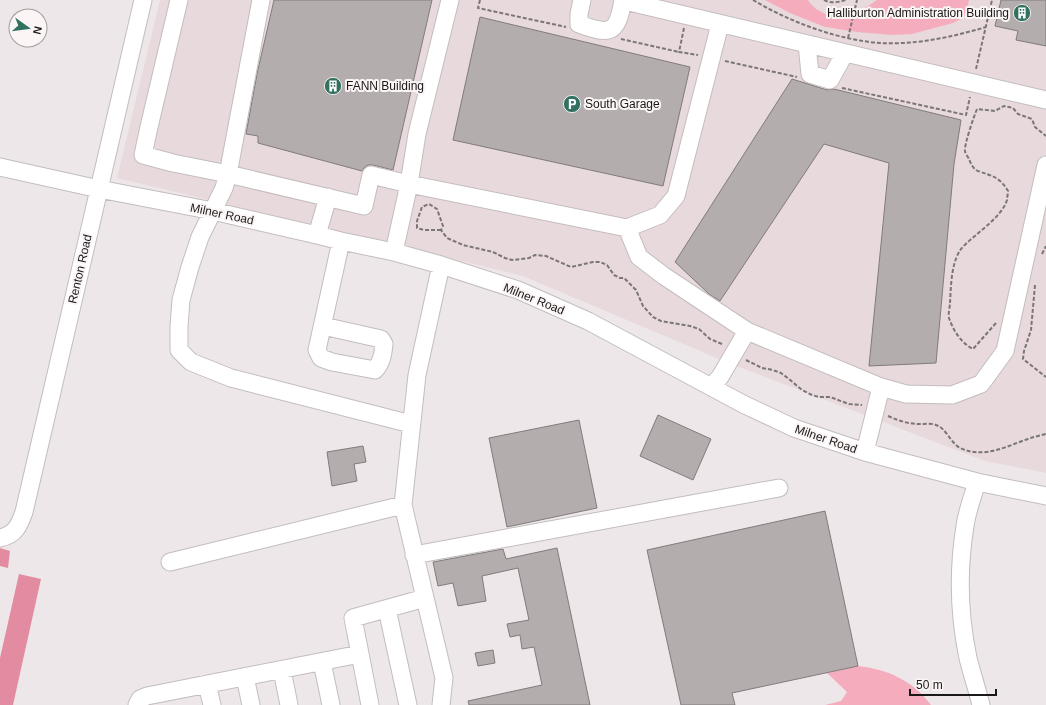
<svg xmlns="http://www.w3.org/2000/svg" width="1046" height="705" font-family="Helvetica,sans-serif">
<rect width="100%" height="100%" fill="#eee7e9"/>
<path fill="#e8d9dc" d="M160,0H1046V473L985,461L726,362L523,276L117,178Z"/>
<path fill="#e38ca1" d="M0,548L10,551L8,568L0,566Z
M19,574L41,579L13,705H0V658Z"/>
<path fill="#f5adbe" d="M765,0H808L809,2L816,9L829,16L848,14L862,10L877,0H969L966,13L963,18L953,23L912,34L892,35L857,32L825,27L790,13Z
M858,666C887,669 914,681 931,705H825L841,701L847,692L827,673Z"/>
<path fill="#b3adae" stroke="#807b7c" d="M274,0H432L393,170L373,165H368L364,168L362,171L258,143V136L246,134L257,74Z
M1001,0H1046V46L1016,40L1018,31L995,26Z
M480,17L690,67L663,186L453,140Z
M792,79L827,90L834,89L961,120L954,164L936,363L869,366L889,163L824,144L720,301L709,294L675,262Z
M658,415L711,439L693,480L640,456Z
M579,420L597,508L507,527L489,438Z
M363,446L366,462L354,464L357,481L332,486L327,452Z
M825,511L858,666L732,693L735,705H681L647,550Z
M557,548L590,705H469L468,701L542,685L534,647L522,649L520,635L510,637L507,624L529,620L518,568L482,576L486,601L458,606L453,583L438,586L433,562L503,549L506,559Z
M493,650L495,663L478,666L475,653Z"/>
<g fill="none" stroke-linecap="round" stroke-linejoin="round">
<defs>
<path id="minor" d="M179,0L149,127L143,155L173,163L228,174L224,188L200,237L190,267L181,300L179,326V350L191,362L231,378L411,424
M261,0L228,174L364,206L371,175L409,184L394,252
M450,0L417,134L409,184L627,228L660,215L676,196L720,24
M582,0L579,14V24C610,35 617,35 623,0
M627,0L629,2L1046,100
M807,44L810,74L830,80L845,53
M0,167L99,189L213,211L317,235L341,241L394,252L441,265L518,290L588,321L743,404L794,428L865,452L977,482L1046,496
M627,228L639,257L664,276L747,331L881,387
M317,235L328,197
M323,326L381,339L384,344C383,354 382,362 375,370L332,362L321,358L317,350L341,241
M711,387L720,377L747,331
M865,452L881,387L906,394L952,395L981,384L1005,351L1046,165
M977,482C973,496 967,511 965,526C958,569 959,615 968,658C972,674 977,689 981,705
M0,538C15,535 19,526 24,512L143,0
M414,555L779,488
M170,562L403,505
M387,609L408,705
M322,662L331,705
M282,670L289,705
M245,677L251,705
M207,684L212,705
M137,705L140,699L147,696L360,654
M370,705L353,618L425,598
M441,705L444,678L403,505L417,375L441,265"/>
</defs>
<use href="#minor" stroke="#c3bdbe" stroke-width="19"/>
<path stroke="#7a7677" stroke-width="2" stroke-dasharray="4 2" stroke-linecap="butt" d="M480,0L478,8L566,27
M753,0C790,22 838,40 880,43C916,45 952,37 986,27
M824,0C831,4 839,2 846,0
M684,28L679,52L698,55
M848,38L857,0
M621,39L679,52
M725,61L797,77
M976,69L992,0
M842,88L966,115L970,97
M441,230H424L417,228V221L422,207L429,204L437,209L443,226L441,230L447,238L463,245L493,252L505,258L512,260L521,259L529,258L535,255L546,256L571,267L593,262H600L607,265L614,275L620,278H624L636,290L643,306L653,317L661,321L690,326L699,329L710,339L722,344
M1042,254L1046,246
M1035,285L1031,330L1024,351L1023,359L1046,377
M996,323L973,349C961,343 953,330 949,318C948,313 950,307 950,303C951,286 951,263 961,249C974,234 1001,219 1007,200C1007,197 1008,194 1008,191C1000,177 992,176 978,171C973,169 971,164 969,159C968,157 965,153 965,151C964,145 974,116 977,109L995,111L1004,106L1013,108L1018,114L1032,119L1035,127L1046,136
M746,360L762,368L773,370L781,373L789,379L802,390L812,395L819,397H830L849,404L862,405
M888,416C899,421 909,424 920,424C925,424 931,423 936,425C946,428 950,442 960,448C986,460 1010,444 1034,437C1038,436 1042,435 1046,434"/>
<use href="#minor" stroke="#fff" stroke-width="17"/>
</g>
<defs>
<symbol id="building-disc" viewBox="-11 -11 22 22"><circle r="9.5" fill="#317160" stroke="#fbf5f6"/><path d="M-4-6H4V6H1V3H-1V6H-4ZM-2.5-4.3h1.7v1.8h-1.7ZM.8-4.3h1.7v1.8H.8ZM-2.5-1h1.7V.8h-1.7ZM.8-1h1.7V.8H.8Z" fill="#fff"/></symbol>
<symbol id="parking-disc" viewBox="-11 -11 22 22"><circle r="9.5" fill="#317160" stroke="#fbf5f6"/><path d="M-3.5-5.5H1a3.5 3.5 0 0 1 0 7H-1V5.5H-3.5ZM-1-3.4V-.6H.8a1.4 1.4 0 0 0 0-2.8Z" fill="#fff"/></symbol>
</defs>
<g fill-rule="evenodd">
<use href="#building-disc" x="1012" y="3" width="20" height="20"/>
<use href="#building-disc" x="323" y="76" width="20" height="20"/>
<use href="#parking-disc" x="562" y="94" width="20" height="20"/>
</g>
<g text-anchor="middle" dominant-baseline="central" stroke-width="4" stroke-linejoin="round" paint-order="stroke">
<g font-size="12" fill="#1a1818" stroke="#fbf5f6" text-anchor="start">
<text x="1009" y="13" text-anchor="end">Halliburton Administration Building</text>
<text x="346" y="86">FANN Building</text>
<text x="585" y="104">South Garage</text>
</g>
<g font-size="12" fill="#1a1818" stroke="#fbf5f6">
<text transform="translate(222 214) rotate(12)">Milner Road</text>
<text transform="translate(80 269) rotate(-77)">Renton Road</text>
<text transform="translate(534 299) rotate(22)">Milner Road</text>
<text transform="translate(826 439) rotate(19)">Milner Road</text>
</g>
</g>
<g transform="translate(28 28) rotate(104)"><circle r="19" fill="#fbf5f6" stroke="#a19d9d"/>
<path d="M0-3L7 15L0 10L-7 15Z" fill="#317160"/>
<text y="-6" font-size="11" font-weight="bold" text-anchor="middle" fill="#1a1818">N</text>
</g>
<path d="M910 689v6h86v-6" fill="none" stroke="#1a1818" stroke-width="2"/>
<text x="916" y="689" font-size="12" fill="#1a1818" stroke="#fbf5f6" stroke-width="3" paint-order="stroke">50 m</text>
</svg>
